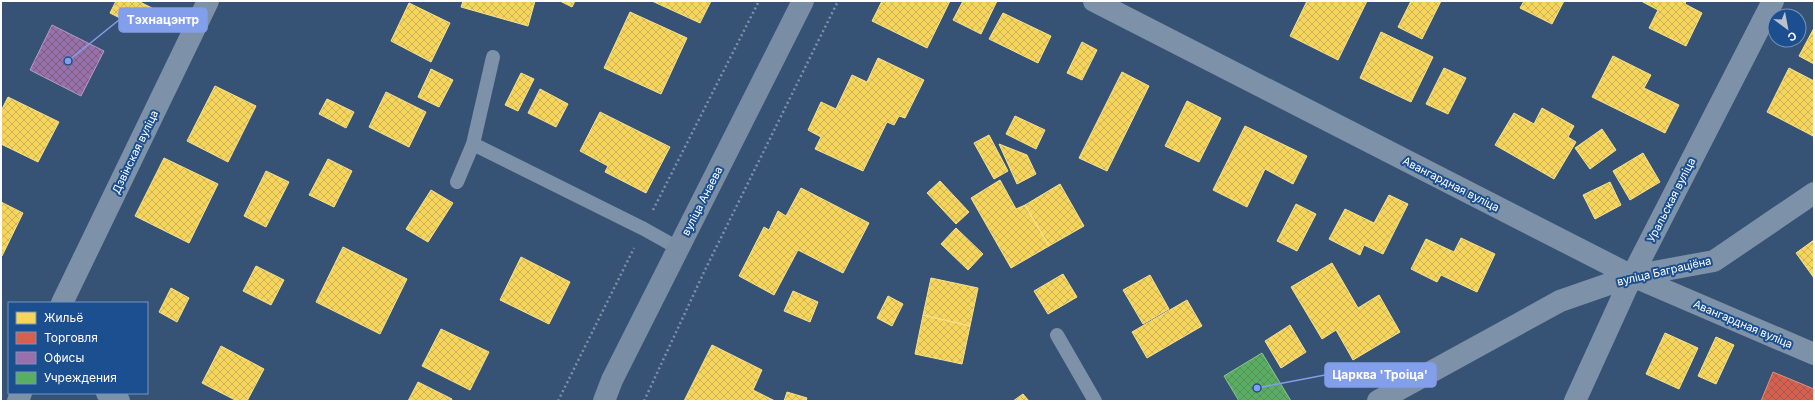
<svg xmlns="http://www.w3.org/2000/svg" width="1815" height="402" font-family="Inter,sans-serif">
<defs>
<pattern id="homes-cross-hatch" width="8" height="8" patternUnits="userSpaceOnUse"><rect width="8" height="8" fill="#f6d55c"/><path d="M0 0l8 8M0 8l8-8" fill="none" stroke="#ccb358"/></pattern>
<pattern id="shops-cross-hatch" width="8" height="8" patternUnits="userSpaceOnUse"><rect width="8" height="8" fill="#d6604d"/><path d="M0 0l8 8M0 8l8-8" fill="none" stroke="#a6594d"/></pattern>
<pattern id="offices-cross-hatch" width="8" height="8" patternUnits="userSpaceOnUse"><rect width="8" height="8" fill="#9970ab"/><path d="M0 0l8 8M0 8l8-8" fill="none" stroke="#766080"/></pattern>
<pattern id="public-cross-hatch" width="8" height="8" patternUnits="userSpaceOnUse"><rect width="8" height="8" fill="#5aae61"/><path d="M0 0l8 8M0 8l8-8" fill="none" stroke="#56915b"/></pattern>
</defs>
<rect width="100%" height="100%" fill="#365274"/>
<path fill="url(#homes-cross-hatch)" stroke="#f9e28d" d="M116,1H138L154,9L144,30L110,13Z
M463,1H535L528,26L461,7Z
M560,1H575L572,7Z
M652,1H711L700,23Z
M882,1H950L927,48L872,21Z
M963,1H997L981,34L953,20Z
M1307,1H1367L1338,60L1290,36Z
M1411,1H1441L1422,39L1398,27Z
M1524,1H1564L1552,24L1520,8Z
M1641,1H1686L1685,4L1702,13L1686,46L1649,28L1658,10Z
M409,3L450,23L431,62L391,41Z
M630,12L687,38L661,94L604,68Z
M1003,13L1051,36L1038,63L989,39Z
M1814,28V64L1799,56Z
M1381,32L1433,57L1411,102L1360,78Z
M1082,42L1097,50L1082,80L1067,73Z
M1613,56L1651,75L1644,88L1679,105L1665,133L1592,97Z
M878,58L924,80L905,118L899,116L894,125L887,122L863,171L815,149L821,137L808,130L821,102L836,109L852,75L867,82Z
M1444,68L1466,78L1448,114L1426,104Z
M1789,68L1814,81L1813,136L1767,112Z
M431,69L453,80L439,107L418,97Z
M1122,72L1149,86L1107,171L1079,158Z
M521,73L534,79L518,111L505,105Z
M215,86L256,106L228,162L187,141Z
M540,89L568,104L556,127L528,113Z
M386,92L426,112L409,147L369,127Z
M8,97L59,122L38,162L1,144V111Z
M327,99L354,112L346,128L319,114Z
M1187,101L1221,118L1199,162L1165,146Z
M1542,108L1574,126L1568,137L1576,142L1554,179L1495,145L1514,113L1534,124Z
M600,112L670,147L646,193L605,172L608,166L580,151Z
M1015,116L1045,130L1036,149L1006,134Z
M1245,126L1307,156L1293,184L1265,169L1247,207L1213,190Z
M1602,129L1616,150L1590,169L1575,148Z
M989,135L1008,171L994,179L974,143Z
M999,144L1027,155L1036,174L1017,184Z
M1643,153L1660,182L1630,200L1613,171Z
M164,158L218,184L189,243L135,216Z
M328,159L352,171L334,207L309,195Z
M266,171L289,182L266,227L244,216Z
M1000,180L1016,209L1025,205L1049,246L1011,268L971,198Z
M940,181L969,212L956,224L927,193Z
M1610,182L1621,205L1595,219L1583,195Z
M1060,184L1084,226L1049,246L1025,205Z
M801,188L869,223L843,273L798,250L774,295L739,276L764,227L769,230L778,211L786,216Z
M431,190L453,203L428,242L406,229Z
M1389,195L1408,204L1383,254L1364,245L1360,255L1329,239L1345,209L1374,223Z
M1,202L23,213L2,256L1,255Z
M1296,204L1316,214L1297,251L1277,241Z
M956,228L983,254L968,270L941,244Z
M1461,238L1495,254L1477,292L1441,275L1437,282L1411,269L1426,239L1454,252Z
M1814,240V278L1796,253Z
M343,247L407,279L380,334L316,302Z
M521,257L570,282L549,324L500,300Z
M1332,263L1358,308L1379,295L1400,332L1353,360L1336,330L1322,339L1291,287Z
M256,266L284,280L271,305L243,291Z
M1063,274L1077,297L1048,314L1034,291Z
M1150,275L1169,309L1143,324L1123,290Z
M931,278L978,288L970,326L923,315Z
M171,288L189,298L177,322L159,312Z
M793,291L818,302L810,322L784,311Z
M888,296L903,304L892,326L877,318Z
M1187,300L1202,326L1147,358L1132,332Z
M923,315L970,326L962,364L915,354Z
M1290,325L1306,352L1281,368L1265,341Z
M441,329L489,352L470,390L422,366Z
M1665,333L1698,348L1679,389L1646,374Z
M1716,337L1734,345L1716,384L1698,376Z
M712,345L762,370L753,390L775,401H684Z
M221,346L264,369L247,401H237L202,383Z
M418,382L452,399L451,401H408Z
M787,392L807,398L806,401H784Z
M1023,394L1029,401H1013Z"/>
<path fill="url(#shops-cross-hatch)" stroke="#e29082" d="M1773,372L1814,389V401H1761Z"/>
<path fill="url(#offices-cross-hatch)" stroke="#b89bc4" d="M52,25L104,51L81,96L30,70Z"/>
<path fill="url(#public-cross-hatch)" stroke="#8cc690" d="M1262,353L1291,401H1239L1224,376Z"/>
<g fill="none" stroke-linecap="round" stroke-linejoin="round">
<path stroke="#7d92a8" stroke-width="2.5" stroke-dasharray="2 3" stroke-linecap="butt" d="M653,210L759,1
M558,401L634,248
M644,401L705,270L838,1"/>
<path stroke="#7d92a8" stroke-width="14" d="M473,144L493,57
M457,182L473,144L644,229L678,248
M1057,335L1095,401"/>
<path stroke="#7d92a8" stroke-width="22" d="M1094,1L1632,276L1814,354
M62,303L208,1
M107,393L119,401
M18,401L21,393
M1378,401L1560,301L1632,276L1714,261L1814,193
M1575,401L1632,276L1773,1"/>
<path stroke="#798da4" stroke-width="22" d="M604,401L612,380L803,1"/>
</g>
<g text-anchor="middle" dominant-baseline="central" stroke-width="4" stroke-linejoin="round" paint-order="stroke">
<g font-size="11" fill="#fff" stroke="#1b4f8f">
<text transform="translate(135 152) rotate(-64)">Дзвінская вуліца</text>
<text transform="translate(1451 184) rotate(27)">Авангардная вуліца</text>
<text transform="translate(1671 200) rotate(-63)">Уральская вуліца</text>
<text transform="translate(702 201) rotate(-63)">вуліца Анаева</text>
<text transform="translate(1664 271) rotate(-13)">вуліца Баграціёна</text>
<text transform="translate(1743 324) rotate(23)">Авангардная вуліца</text>
</g>
</g>
<path fill="none" stroke="#839eea" stroke-width="1.5" d="M68 61L119 20M1257 388L1325 375"/>
<g fill="#839eea" stroke="#1b4f8f" stroke-width="1.5">
<circle cx="68" cy="61" r="4"/>
<circle cx="1257" cy="388" r="4"/>
</g>
<g fill="#839eea" stroke="#839eea" stroke-width="1.5">
<rect x="119" y="8" width="88" height="24" rx="4"/>
<rect x="1325" y="363" width="111" height="24" rx="4"/>
</g>
<g font-size="12" text-anchor="middle" font-weight="bold" fill="#fff">
<text x="163" y="24">Тэхнацэнтр</text>
<text x="1380" y="379">Царква 'Троіца'</text>
</g>
<rect width="1815" height="402" fill="none" stroke="#ffffff" stroke-width="4"/>
<rect x="8" y="302" width="140" height="92" fill="#1b4f8f" stroke="#7695bc"/>
<rect x="16" y="312" width="20" height="12" fill="#f6d55c" stroke="#7695bc"/>
<text x="44" y="322" font-size="12" fill="#ffffff">Жильё</text>
<rect x="16" y="332" width="20" height="12" fill="#d6604d" stroke="#7695bc"/>
<text x="44" y="342" font-size="12" fill="#ffffff">Торговля</text>
<rect x="16" y="352" width="20" height="12" fill="#9970ab" stroke="#7695bc"/>
<text x="44" y="362" font-size="12" fill="#ffffff">Офисы</text>
<rect x="16" y="372" width="20" height="12" fill="#5aae61" stroke="#7695bc"/>
<text x="44" y="382" font-size="12" fill="#ffffff">Учреждения</text>
<g transform="translate(1787 28) rotate(148)"><circle r="19" fill="#1b4f8f" stroke="#7695bc"/>
<path d="M0-3L7 15L0 10L-7 15Z" fill="#b9c2ce"/>
<text y="-6" font-size="11" font-weight="bold" text-anchor="middle" fill="#ffffff">С</text>
</g>
</svg>
